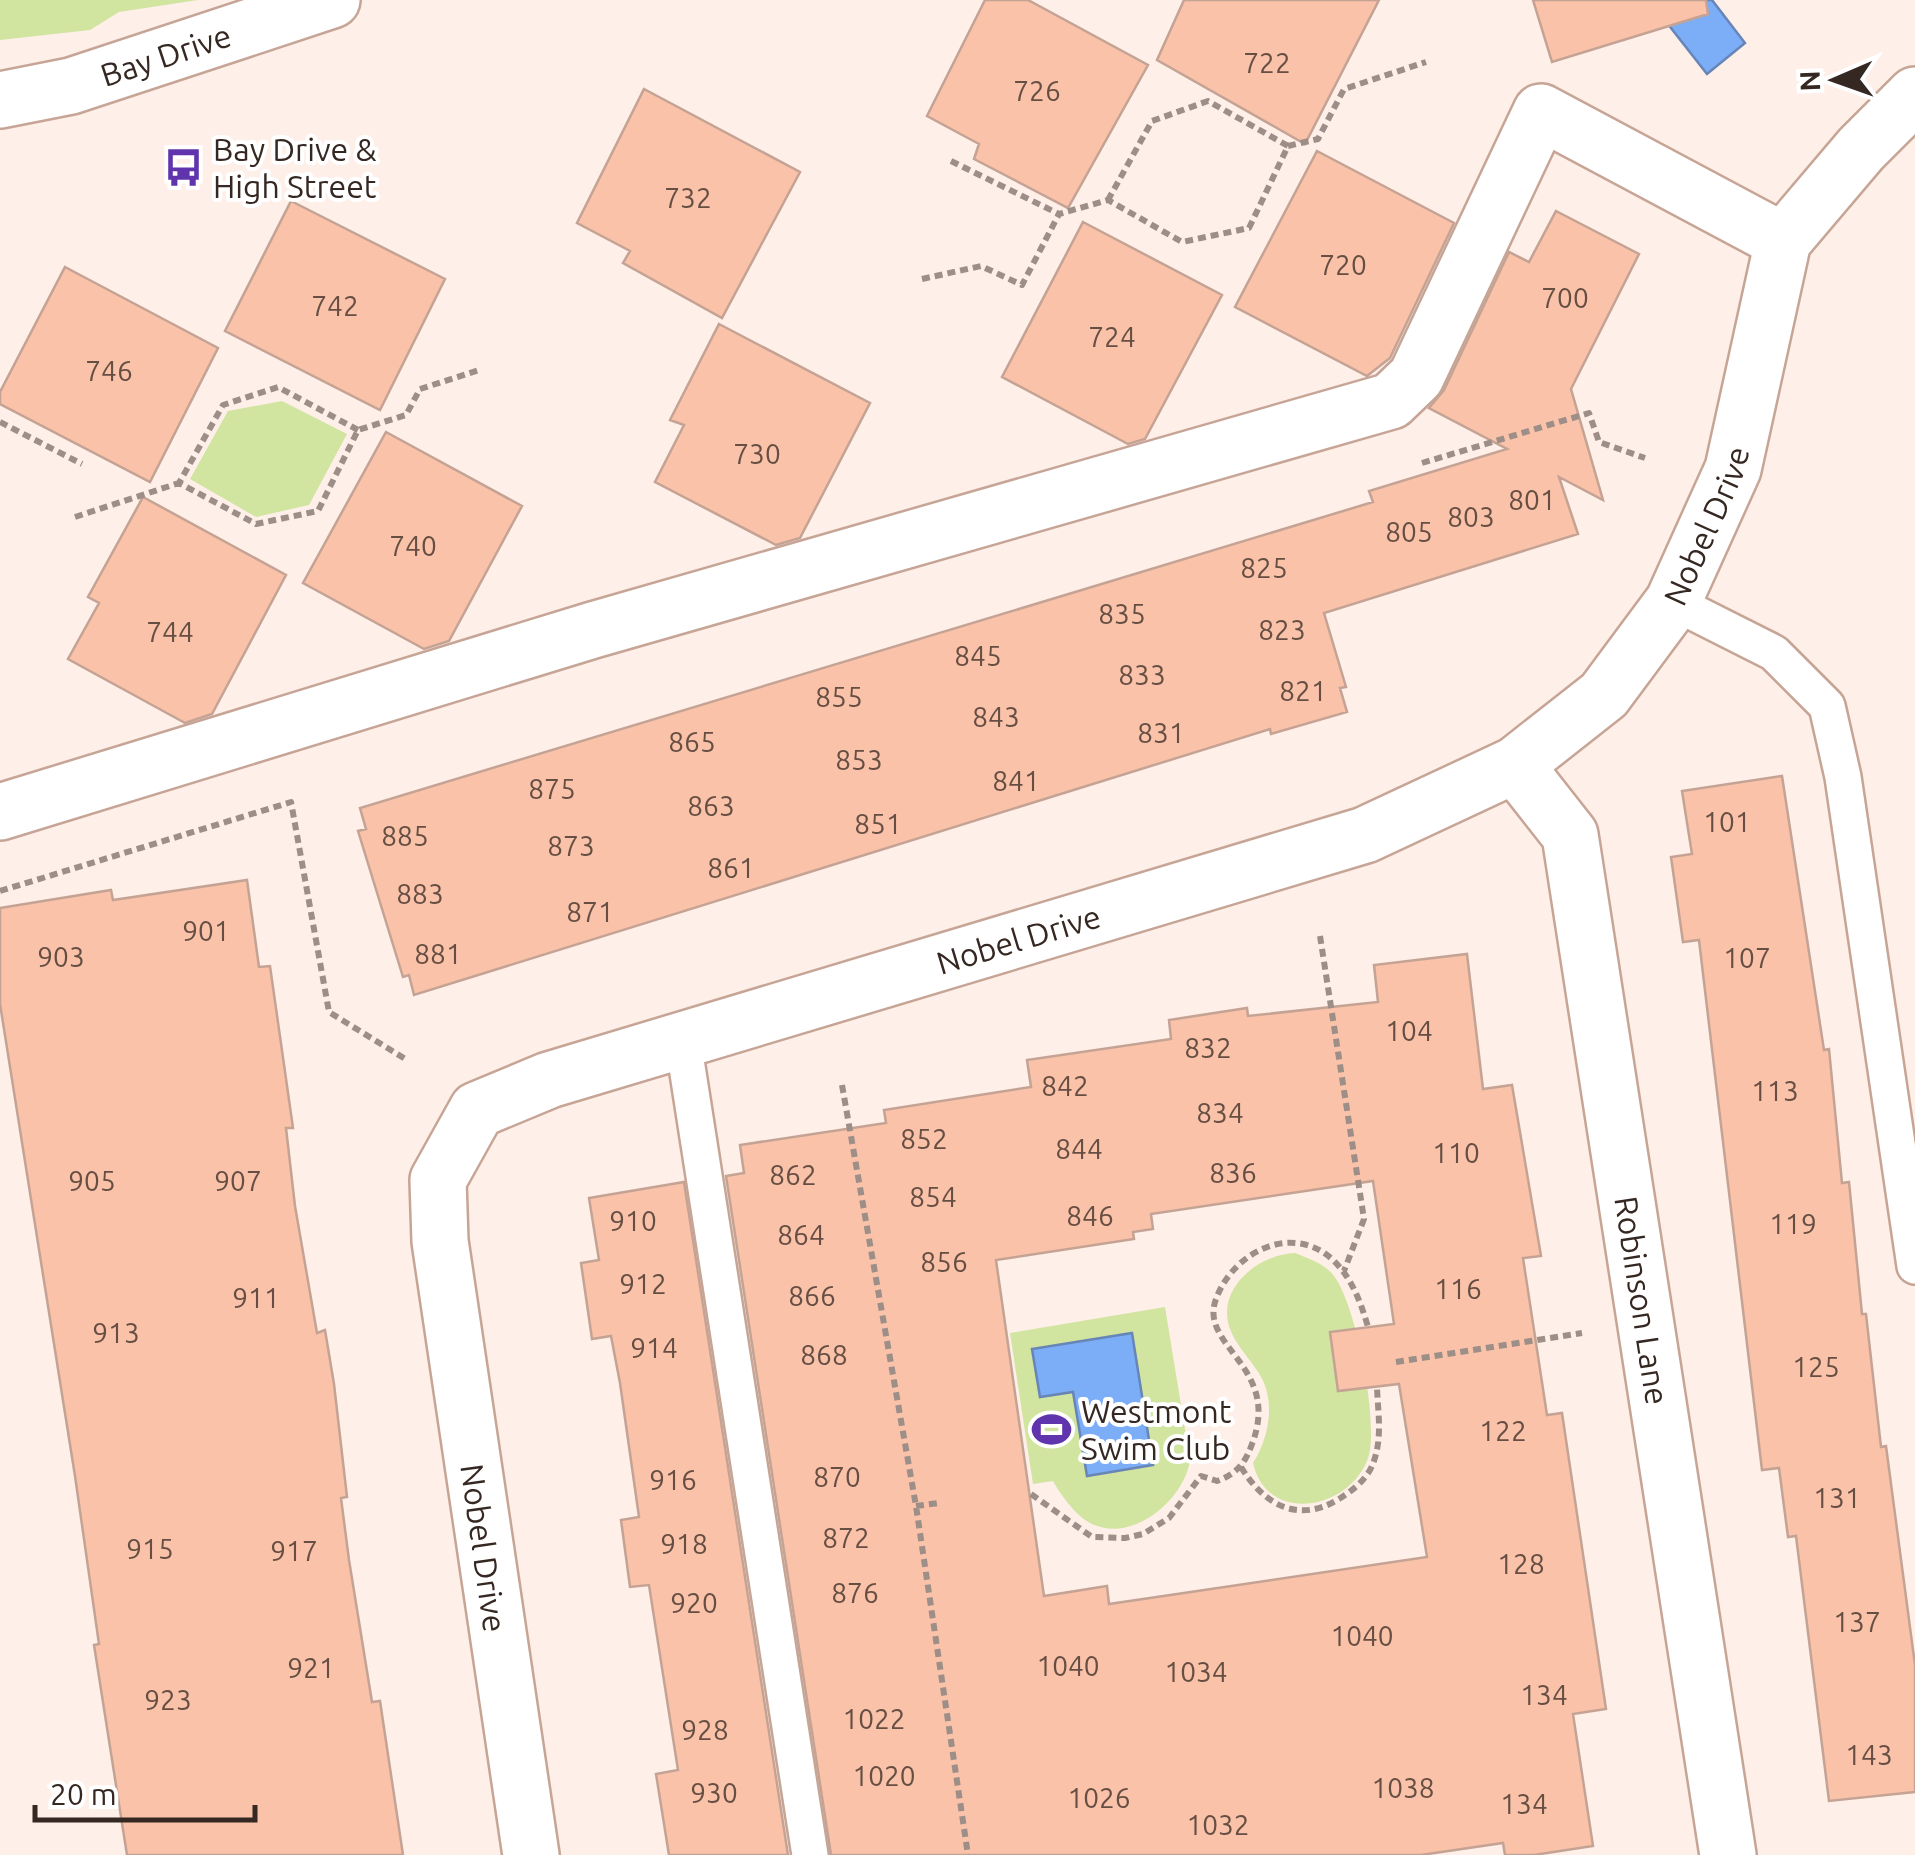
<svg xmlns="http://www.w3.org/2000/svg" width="1915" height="1855" font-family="Ubuntu,sans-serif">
<rect width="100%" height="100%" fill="#feefe8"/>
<path fill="#d1e4a0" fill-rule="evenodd" d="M0,0H198L119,12L90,30L0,40Z
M282,401L347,434L309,505L256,517L190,479L228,411Z
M1295,1253C1310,1259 1325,1264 1334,1276C1356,1304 1381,1429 1367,1461C1346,1511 1267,1524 1253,1463C1269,1438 1276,1402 1260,1375C1250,1358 1232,1342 1228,1322C1220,1284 1262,1254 1295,1253Z
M1165,1307L1190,1460C1185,1499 1132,1545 1090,1523C1075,1515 1061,1495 1053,1481L1033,1484L1010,1333ZM1073,1391L1152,1465L1087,1476Z"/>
<path fill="#7cadf7" stroke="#6785b7" stroke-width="2.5" d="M1649,0H1712L1745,43L1707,74Z
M1132,1333L1153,1465L1087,1476L1073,1392L1040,1397L1032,1349Z"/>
<path fill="#f9c2a9" stroke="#c5a394" stroke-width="2.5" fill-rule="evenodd" d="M985,0H1028L1148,65L1068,208L974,159L979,144L927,116Z
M1184,0H1379L1305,144L1157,60Z
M1533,0H1706L1708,14L1552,62Z
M644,89L800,172L722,318L623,263L630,251L577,223Z
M1317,151L1454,223L1390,358L1367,376L1235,307Z
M291,201L445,279L380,410L225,331Z
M1556,211L1639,254L1571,389L1603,500L1559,477L1578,534L1324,613L1346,687L1340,688L1347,712L1271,734L1270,729L414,995L409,975L403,977L358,831L366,829L360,808L1373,502L1369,491L1507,449L1429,408L1444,390L1509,252L1529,262Z
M1083,222L1222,295L1145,439L1128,444L1002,377Z
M65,267L218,348L150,482L0,404V392Z
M719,324L870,403L800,538L776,545L655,482L684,425L670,420Z
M386,432L522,506L449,641L424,649L303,583Z
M143,497L286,575L212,714L185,723L68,659L99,603L88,597Z
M1782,776L1824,1050L1829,1049L1842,1183L1849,1182L1862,1314H1866L1881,1447L1886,1446L1915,1665V1792L1829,1801L1796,1536L1788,1537L1779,1468L1762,1470L1699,940L1683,942L1671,857L1692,854L1682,791Z
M247,880L259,967L270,966L293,1128H286L295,1206L317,1333L325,1330L334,1384L347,1497L341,1498L349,1560L372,1702L380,1701L403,1855H127L94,1645L99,1644L75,1476L0,1004V908L111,890L113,900Z
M1467,954L1483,1089L1512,1085L1541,1256L1523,1258L1547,1415L1562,1413L1606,1709L1573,1714L1593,1846L1534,1855H1505L1503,1843L1421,1855H831L726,1176L744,1173L740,1145L886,1123L884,1110L1031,1087L1027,1060L1171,1039L1169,1020L1247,1008L1248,1016L1378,1002L1374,965ZM1373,1181L1394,1324L1330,1332L1338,1391L1399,1384L1427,1557L1109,1604L1107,1586L1044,1596L996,1260L1134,1239L1133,1232L1153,1229L1151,1214Z
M684,1182L788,1855H669L656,1774L678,1770L649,1585L630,1587L621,1520L639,1517L620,1383L611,1336L592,1339L581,1263L599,1260L589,1198Z"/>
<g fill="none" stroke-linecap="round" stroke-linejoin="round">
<defs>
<path id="lane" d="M1673,602L1774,653L1827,706L1843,777L1915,1266
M683,1041L810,1855"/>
<g id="street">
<path id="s1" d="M1515,765L1570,835L1728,1855"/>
<path d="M0,812L593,630L1391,401L1416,377L1541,112L1783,241"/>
<path id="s2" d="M531,1855L440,1241L438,1180L477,1110L549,1080L1365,835L1515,765L1604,695L1673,602L1733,469L1783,241L1861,149L1915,95"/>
</g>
<g id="secondary">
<path id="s3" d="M0,100L71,86L332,0"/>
</g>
</defs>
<use href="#lane" stroke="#c7a596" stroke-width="40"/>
<use href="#street" stroke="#c7a596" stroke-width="60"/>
<use href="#secondary" stroke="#c7a596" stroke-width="60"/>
<path stroke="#9d8e88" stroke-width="6" stroke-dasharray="8 5" stroke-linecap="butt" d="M1288,146L1318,139L1344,89L1426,62
M951,161L1059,214
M922,279L981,266L1022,285L1059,214L1108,200L1182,242L1249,228L1288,146L1208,101L1152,121L1108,200
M0,422L82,464
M358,430L278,387L223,405L179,483L256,524L318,511L358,430L406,415L420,389L479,370
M1422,463L1589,413L1599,442L1645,458
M75,517L179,483
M0,891L291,802L329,1012L407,1060
M1320,936L1364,1219L1344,1271
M842,1085L916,1506L968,1855
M1396,1362L1582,1333
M1241,1467C1264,1505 1298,1524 1339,1499C1352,1491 1366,1480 1372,1466C1383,1440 1378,1414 1377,1387
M1031,1494L1092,1537L1125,1538L1143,1534L1169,1518L1201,1476L1217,1481C1236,1474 1245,1464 1252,1444C1282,1366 1198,1347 1216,1299C1233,1252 1292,1222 1333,1260C1352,1278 1361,1303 1368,1327
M916,1506L938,1503"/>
<use href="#lane" stroke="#fff" stroke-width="35"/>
<use href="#street" stroke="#fff" stroke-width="55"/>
<use href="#secondary" stroke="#fff" stroke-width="55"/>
</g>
<defs>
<symbol id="bus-bare" viewBox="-9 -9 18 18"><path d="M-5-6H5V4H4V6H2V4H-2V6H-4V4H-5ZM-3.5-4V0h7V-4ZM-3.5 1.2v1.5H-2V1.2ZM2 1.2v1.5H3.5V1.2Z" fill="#6034ac" stroke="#fff" stroke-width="2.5" paint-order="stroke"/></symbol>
<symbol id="stadium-bare" viewBox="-9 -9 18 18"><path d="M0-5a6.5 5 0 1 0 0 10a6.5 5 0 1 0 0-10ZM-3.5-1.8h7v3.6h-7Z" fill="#6034ac" stroke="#fff" stroke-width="2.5" paint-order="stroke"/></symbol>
</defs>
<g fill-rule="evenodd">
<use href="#bus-bare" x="156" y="140" width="55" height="55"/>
<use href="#stadium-bare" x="1024" y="1402" width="55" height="55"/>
</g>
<g text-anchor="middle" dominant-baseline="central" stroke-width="8" stroke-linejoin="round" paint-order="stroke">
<g font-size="28" fill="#664e43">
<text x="1267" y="62">722</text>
<text x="1037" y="90">726</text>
<text x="688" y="197">732</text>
<text x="1343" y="264">720</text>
<text x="1565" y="297">700</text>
<text x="335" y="305">742</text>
<text x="1112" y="336">724</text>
<text x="109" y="370">746</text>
<text x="757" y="453">730</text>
<text x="1532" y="499">801</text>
<text x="1471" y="516">803</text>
<text x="1409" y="531">805</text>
<text x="413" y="545">740</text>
<text x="1264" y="567">825</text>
<text x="1122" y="613">835</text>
<text x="1282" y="629">823</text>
<text x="170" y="631">744</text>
<text x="978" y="655">845</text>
<text x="1142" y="674">833</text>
<text x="1303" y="690">821</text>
<text x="839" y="696">855</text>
<text x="996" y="716">843</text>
<text x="1161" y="732">831</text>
<text x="692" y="741">865</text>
<text x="859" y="759">853</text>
<text x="1016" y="780">841</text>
<text x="552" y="788">875</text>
<text x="711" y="805">863</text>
<text x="1727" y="821">101</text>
<text x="878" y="823">851</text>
<text x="405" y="835">885</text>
<text x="571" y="845">873</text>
<text x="731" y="867">861</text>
<text x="420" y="893">883</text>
<text x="590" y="911">871</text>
<text x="206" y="930">901</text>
<text x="438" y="953">881</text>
<text x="61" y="956">903</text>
<text x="1747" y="957">107</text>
<text x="1409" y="1030">104</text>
<text x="1208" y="1047">832</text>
<text x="1065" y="1085">842</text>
<text x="1775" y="1090">113</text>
<text x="1220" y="1112">834</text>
<text x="924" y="1138">852</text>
<text x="1079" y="1148">844</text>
<text x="1456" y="1152">110</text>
<text x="1233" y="1172">836</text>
<text x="793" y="1174">862</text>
<text x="92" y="1180">905</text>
<text x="238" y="1180">907</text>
<text x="933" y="1196">854</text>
<text x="1090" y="1215">846</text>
<text x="633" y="1220">910</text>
<text x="1793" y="1223">119</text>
<text x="801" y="1234">864</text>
<text x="944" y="1261">856</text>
<text x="643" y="1283">912</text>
<text x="1458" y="1288">116</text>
<text x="812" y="1295">866</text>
<text x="256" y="1297">911</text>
<text x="116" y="1332">913</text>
<text x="654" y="1347">914</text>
<text x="824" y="1354">868</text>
<text x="1816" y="1366">125</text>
<text x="1503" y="1430">122</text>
<text x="837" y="1476">870</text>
<text x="673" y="1479">916</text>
<text x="1837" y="1497">131</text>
<text x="846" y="1537">872</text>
<text x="684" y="1543">918</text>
<text x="150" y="1548">915</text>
<text x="294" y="1550">917</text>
<text x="1521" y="1563">128</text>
<text x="855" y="1592">876</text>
<text x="694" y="1602">920</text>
<text x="1857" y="1621">137</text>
<text x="1362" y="1635">1040</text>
<text x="1068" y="1665">1040</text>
<text x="311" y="1667">921</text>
<text x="1196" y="1671">1034</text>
<text x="1544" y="1694">134</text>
<text x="168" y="1699">923</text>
<text x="874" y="1718">1022</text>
<text x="705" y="1729">928</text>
<text x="1869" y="1754">143</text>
<text x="884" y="1775">1020</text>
<text x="1403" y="1787">1038</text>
<text x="714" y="1792">930</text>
<text x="1099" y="1797">1026</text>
<text x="1524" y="1803">134</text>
<text x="1218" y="1824">1032</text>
</g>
<g font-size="32" fill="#352721" stroke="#fff">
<text stroke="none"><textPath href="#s3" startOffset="172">Bay Drive</textPath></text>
<text stroke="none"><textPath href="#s2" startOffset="2170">Nobel Drive</textPath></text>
<text stroke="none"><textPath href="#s2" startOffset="1330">Nobel Drive</textPath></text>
<text stroke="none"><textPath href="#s1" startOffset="560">Robinson Lane</textPath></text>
<text transform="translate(484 1548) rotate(82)">Nobel Drive</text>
</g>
<g font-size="32" fill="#352721" stroke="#fff" text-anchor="start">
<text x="213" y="149">Bay Drive &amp;<tspan x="213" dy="37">High Street</tspan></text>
<text x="1081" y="1411">Westmont<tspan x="1081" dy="37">Swim Club</tspan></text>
</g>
</g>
<g transform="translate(1835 80) rotate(268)" stroke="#ffffff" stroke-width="8" paint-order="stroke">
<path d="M0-8L18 38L0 25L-18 38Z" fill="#352721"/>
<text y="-15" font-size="28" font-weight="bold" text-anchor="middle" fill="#352721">N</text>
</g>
<path d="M35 1805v15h220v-15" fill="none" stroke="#352721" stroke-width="5"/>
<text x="50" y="1805" font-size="30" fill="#352721" stroke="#ffffff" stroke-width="8" paint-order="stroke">20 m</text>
</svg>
